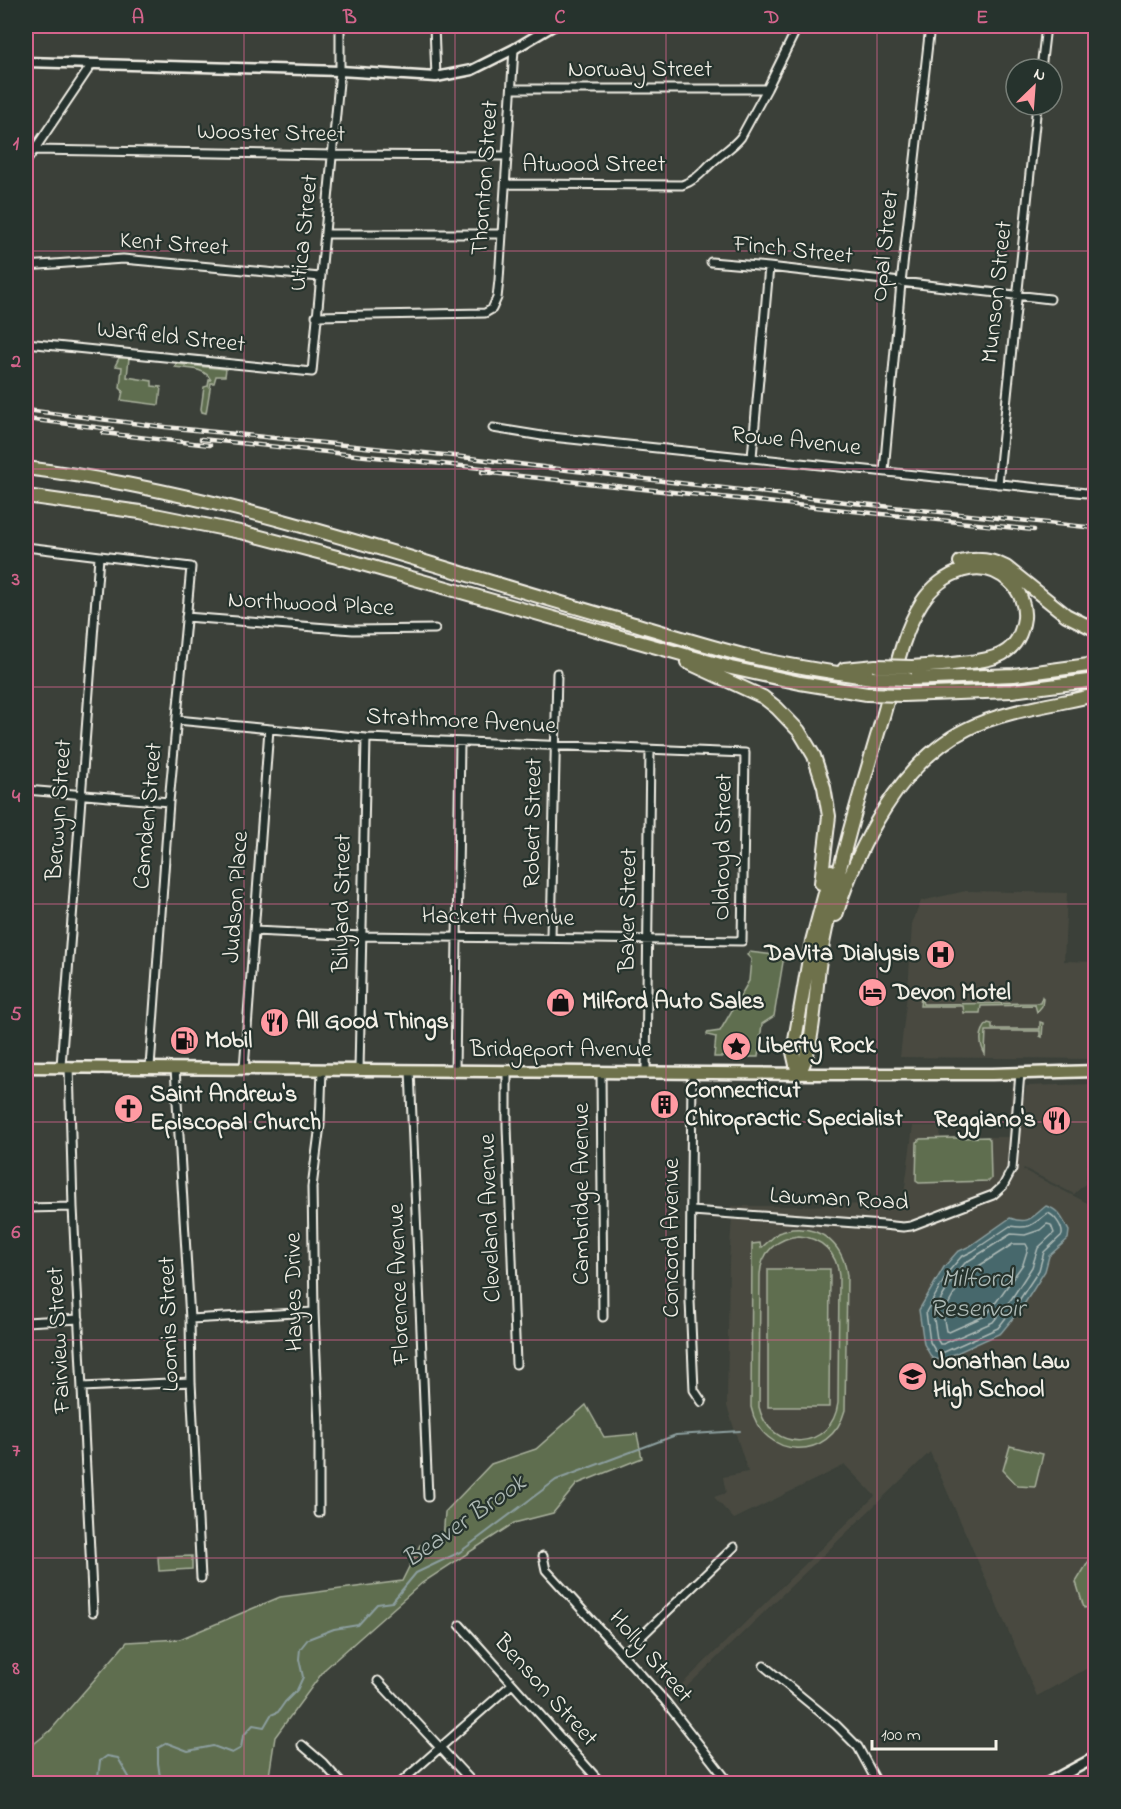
<svg xmlns="http://www.w3.org/2000/svg" width="1121" height="1809" font-family="'Indie Flower',sans-serif">
<rect width="100%" height="100%" fill="#3b4039"/>
<filter id="ink" filterUnits="userSpaceOnUse"><feTurbulence type="fractalNoise" baseFrequency=".0167" numOctaves="2"/><feDisplacementMap in="SourceGraphic" scale="12" xChannelSelector="R" yChannelSelector="G"/><feConvolveMatrix kernelMatrix="1 2 1 2 8 2 1 2 1" color-interpolation-filters="sRGB"/></filter>
<g filter="url(#ink)">
<path fill="#494a41" d="M966,891L1067,893L1064,961L1095,962V1059L900,1057L909,977L912,924L921,901Z
M1095,1084V1135L1090,1143L1085,1184L1074,1194L1024,1168L1023,1170L1095,1207V1664L1037,1696L930,1452L674,1699L671,1695L875,1496L845,1465L734,1519L714,1497L726,1493L723,1477L748,1472L727,1406L729,1263L732,1217H701V1209H731V1206H802L903,1203L913,1126H941L940,1137H1009L1011,1087H1024V1100L1026,1086Z"/>
<path fill="#5e6e50" stroke="#a9b09c" stroke-width="1.5" fill-rule="evenodd" d="M119,358H129L127,377L152,381V386L161,387L159,405L121,400L123,391L120,388L122,367L115,366Z
M176,364L226,369L225,376H216L214,383H211L206,413L202,412L201,409L204,387L208,386L209,380H211C204,367 189,369 175,367Z
M749,952L784,956L774,1016L762,1024L758,1057H714L716,1037L707,1035V1033L720,1031L749,981L751,959L747,955Z
M921,997L923,1004L1040,1003L1042,997L1043,999L1042,1006L1037,1012L1035,1005L981,1006L980,1013H964L963,1006H920Z
M1040,1022L1043,1023L1042,1037L1040,1036V1031H986L985,1054C979,1044 979,1032 988,1023L992,1024V1029H1040Z
M988,1137L990,1140L991,1179L989,1181L919,1183L916,1181L917,1142L920,1139Z
M792,1229C822,1226 844,1246 847,1276L845,1410C831,1463 762,1460 751,1407L752,1244L760,1243L761,1248L778,1233ZM799,1236C822,1238 837,1253 839,1276L838,1403C832,1451 770,1454 759,1407L760,1275C761,1252 777,1238 799,1236Z
M768,1269H830L829,1407H768Z
M586,1405L604,1437L637,1434L642,1458L577,1484L553,1513L514,1523L422,1583L325,1669L275,1737L269,1776L262,1783H26V1750L50,1731L127,1642L180,1639L280,1597L402,1581L420,1545L443,1540L445,1512L491,1464L536,1449Z
M1010,1446L1043,1454L1035,1487L1018,1486L1003,1470Z
M1095,1551V1606L1084,1608L1076,1582Z
M192,1556V1569L159,1571L158,1557Z"/>
<path fill="#46676c" stroke="#8c9e9e" stroke-width="1.5" d="M1046,1206C1059,1209 1063,1220 1069,1231L1068,1239L1049,1256L1045,1271L1023,1306L1001,1333L941,1360L932,1358L924,1344L919,1310L944,1267L957,1252L970,1246L1010,1218C1029,1225 1032,1217 1046,1206Z"/>
<g fill="none" stroke-linecap="round" stroke-linejoin="round">
<path stroke="#aebab6" stroke-width="1.5" d="M1048,1213C1055,1216 1063,1227 1062,1235L1044,1252L1039,1270L1018,1302L998,1328L942,1353L936,1352L930,1342L926,1312L949,1271L961,1257L973,1251L1010,1226C1031,1229 1032,1225 1048,1213Z
M1047,1224L1051,1225L1054,1233L1038,1248L1032,1267L1012,1298L993,1322L943,1344H940L937,1339L933,1313L955,1275L965,1263L1011,1234L1025,1235L1040,1230Z
M1013,1244H1026L1028,1248L1023,1264L987,1315L949,1332L946,1331L943,1314L962,1280L971,1271Z"/>
<path stroke="#8c9e9e" stroke-width="2" d="M99,1784L98,1777L100,1761L107,1756L118,1758L133,1784
M161,1784L158,1763V1748L167,1743L188,1751L213,1746L232,1753L241,1748L243,1736L253,1725L264,1727L271,1715L278,1712L285,1702L297,1690L303,1677L299,1659L300,1649L308,1639L334,1629L358,1625L377,1604L392,1602L416,1573L460,1552L556,1480L676,1435L740,1431"/>
<defs>
<path id="minor" d="M434,26L436,77
M1041,69L1046,26
M512,89H767
M34,150L333,155L508,156
M26,162L92,64
M506,184L682,185C699,179 703,170 716,159C724,152 734,146 741,137L767,89L798,26
M326,234H501
M711,262L769,267L1050,299
M26,266L123,259L320,277
M316,316L485,313L492,309L497,298L499,280L514,49
M26,343L312,372L340,71V26
M493,428L542,436L1096,494
M752,457L769,267
M884,471L901,283L930,26
M998,484L1037,105
M26,547L191,567L169,802L150,1067
M186,617L353,630L435,629
M177,720L366,738L745,753L742,941L362,936L254,931
M26,790L169,802
M551,937L557,673
M61,1066L99,557
M69,1066L73,1207L93,1612
M175,1068L190,1319L191,1382L201,1578
M244,1069L269,729
M359,1070L366,738
M410,1070L428,1497
M455,1070L460,743
M507,1071V1126L516,1364
M601,1071L603,1317
M646,1071L650,750
M692,1072L690,1301L694,1390L702,1402
M26,1208L73,1207
M692,1211L883,1225L903,1227L911,1226L993,1195L1003,1186L1012,1169L1020,1073
M190,1319L314,1312
M26,1322L79,1319
M82,1387L191,1382
M319,1513V1426L314,1312L312,1187L320,1125L322,1070
M543,1556L546,1570L665,1701L730,1784
M460,1625L602,1784
M623,1654L734,1547
M764,1666L836,1725L858,1747L878,1784
M378,1681L474,1784
M302,1745L323,1763L342,1784
M399,1784L512,1684"/>
<path id="tertiary" d="M26,62L340,71L436,77L472,70L514,49L553,26"/>
<path id="secondary" d="M1046,1784L1096,1757"/>
<path id="primary" d="M26,1067L819,1074H992L1096,1071"/>
<path id="motorway" d="M26,468C229,493 421,564 617,619C660,631 703,645 747,656C788,666 830,672 872,678
M26,496L140,512L245,533L337,557L731,668L800,683L867,694
M960,562C976,558 991,559 1006,567L1066,615L1096,630
M687,662L763,697L777,708L799,731L814,756L824,787L829,816L821,883
M844,669L876,666
M908,679L1014,675L1096,664
M903,695L1012,691L1096,680
M836,915C858,846 900,762 967,729C1002,711 1057,704 1096,695
M798,1074C815,1052 815,984 821,954C836,873 860,793 884,713C894,678 902,633 922,602C941,573 981,554 1010,582C1020,591 1025,605 1024,618C1019,656 993,660 961,663C945,665 928,666 912,667
M798,1074L793,1052L812,941L831,871"/>
</defs>
<use href="#minor" stroke="#f4f1e8" stroke-width="11"/>
<use href="#tertiary" stroke="#f4f1e8" stroke-width="13"/>
<use href="#secondary" stroke="#f4f1e8" stroke-width="14"/>
<use href="#primary" stroke="#f4f1e8" stroke-width="15"/>
<use href="#motorway" stroke="#f4f1e8" stroke-width="16"/>
<use href="#minor" stroke="#26332d" stroke-width="7"/>
<use href="#tertiary" stroke="#26332d" stroke-width="8"/>
<use href="#secondary" stroke="#26332d" stroke-width="9"/>
<use href="#primary" stroke="#6e714b" stroke-width="10"/>
<use href="#motorway" stroke="#6e714b" stroke-width="12"/>
<defs>
<path id="rail" d="M26,410L165,427L454,456L567,470L863,504L1096,528
M26,419L112,429
M103,433L210,445
M201,439L491,469
M482,472L1034,530"/>
</defs>
<use href="#rail" stroke="#f4f1e8" stroke-width="4.5"/>
<use href="#rail" stroke="#26332d" stroke-width="2" stroke-dasharray="7" stroke-linecap="butt"/>
<defs>
<path id="motorway-bridge" d="M876,666L912,667
M872,678L908,679
M867,694L903,695"/>
</defs>
<use href="#motorway-bridge" stroke="#f4f1e8" stroke-width="16" stroke-linecap="butt"/>
<use href="#motorway-bridge" stroke="#6e714b" stroke-width="12"/>
</g>
</g>
<path fill="none" stroke="#d4648c" stroke-width="1.5" stroke-opacity="0.55" d="M244,26V1784M455,26V1784M666,26V1784M877,26V1784M26,251H1096M26,469H1096M26,687H1096M26,904H1096M26,1122H1096M26,1340H1096M26,1558H1096"/>
<defs>
<symbol id="hospital-disc" viewBox="-11 -11 22 22"><circle r="9.5" fill="#ff9aa2" stroke="#26332d"/><path d="M-5-5h3v3.5h4V-5h3V5h-3V1.5h-4V5h-3Z" fill="#111"/></symbol>
<symbol id="hotel-disc" viewBox="-11 -11 22 22"><circle r="9.5" fill="#ff9aa2" stroke="#26332d"/><path d="M-6-4.5h1.5V1H6V5H4.5V3h-9V5H-6ZM-4 0a1.8 1.8 0 1 1 3.6 0ZM.5 0V-2.5h3Q6-2.5 6 0Z" fill="#111"/></symbol>
<symbol id="shop-disc" viewBox="-11 -11 22 22"><circle r="9.5" fill="#ff9aa2" stroke="#26332d"/><path d="M-5-2.5h2.3a2.7 3.5 0 0 1 5.4 0H5L5.5 6h-11ZM-1.5-2.5h3a1.5 2.3 0 0 0-3 0Z" fill="#111"/></symbol>
<symbol id="restaurant-disc" viewBox="-11 -11 22 22"><circle r="9.5" fill="#ff9aa2" stroke="#26332d"/><path d="M-5-6h1v4h1v-4h1v4h1v-4h1v5L-1.5 .5V6h-2V.5L-5-1ZM5-6V6H3V1.5H1.5Q1.5-4 5-6Z" fill="#111"/></symbol>
<symbol id="fuel-disc" viewBox="-11 -11 22 22"><circle r="9.5" fill="#ff9aa2" stroke="#26332d"/><path d="M-5.5-6h7V0h2V4h1.3V-2.5L3-4.5l.8-.8L6-3V5H2.5V1h-1V6h-7ZM-4.2-4.7v3.2H.2V-4.7Z" fill="#111"/></symbol>
<symbol id="sight-disc" viewBox="-11 -11 22 22"><circle r="9.5" fill="#ff9aa2" stroke="#26332d"/><path d="M0-6L1.8-2.2L6-1.7L2.9 1.2L3.7 5.4L0 3.3L-3.7 5.4L-2.9 1.2L-6-1.7L-1.8-2.2Z" fill="#111"/></symbol>
<symbol id="building-disc" viewBox="-11 -11 22 22"><circle r="9.5" fill="#ff9aa2" stroke="#26332d"/><path d="M-4-6H4V6H1V3H-1V6H-4ZM-2.5-4.3h1.7v1.8h-1.7ZM.8-4.3h1.7v1.8H.8ZM-2.5-1h1.7V.8h-1.7ZM.8-1h1.7V.8H.8Z" fill="#111"/></symbol>
<symbol id="church-disc" viewBox="-11 -11 22 22"><circle r="9.5" fill="#ff9aa2" stroke="#26332d"/><path d="M-1.2-6h2.4v3.5h3.3v2.4h-3.3V6h-2.4V-.1h-3.3v-2.4h3.3Z" fill="#111"/></symbol>
<symbol id="school-disc" viewBox="-11 -11 22 22"><circle r="9.5" fill="#ff9aa2" stroke="#26332d"/><path d="M0-5L7-2L0 1L-7-2ZM-4 1L0 2.5L4 1V4Q0 6-4 4Z" fill="#111"/></symbol>
</defs>
<g fill-rule="evenodd">
<use href="#hospital-disc" x="924" y="938" width="33" height="33"/>
<use href="#hotel-disc" x="856" y="976" width="33" height="33"/>
<use href="#shop-disc" x="544" y="986" width="33" height="33"/>
<use href="#restaurant-disc" x="258" y="1006" width="33" height="33"/>
<use href="#fuel-disc" x="168" y="1024" width="33" height="33"/>
<use href="#sight-disc" x="720" y="1030" width="33" height="33"/>
<use href="#building-disc" x="648" y="1088" width="33" height="33"/>
<use href="#church-disc" x="112" y="1092" width="33" height="33"/>
<use href="#restaurant-disc" x="1040" y="1104" width="33" height="33"/>
<use href="#school-disc" x="896" y="1360" width="33" height="33"/>
</g>
<g text-anchor="middle" dominant-baseline="central" stroke-width="4.5" stroke-linejoin="round" paint-order="stroke">
<g font-size="24" fill="#f4f1e8" stroke="#26332d">
<text x="640" y="70">Norway Street</text>
<text transform="translate(271 134) rotate(1)">Wooster Street</text>
<text x="594" y="165">Atwood Street</text>
<text transform="translate(486 178) rotate(-86)">Thornton Street</text>
<text transform="translate(305 233) rotate(-84)">Utica Street</text>
<text transform="translate(174 245) rotate(4)">Kent Street</text>
<text transform="translate(886 246) rotate(-84)">Opal Street</text>
<text transform="translate(793 251) rotate(6)">Finch Street</text>
<text transform="translate(998 292) rotate(-84)">Munson Street</text>
<text transform="translate(171 338) rotate(6)">Warfield Street</text>
<text transform="translate(796 442) rotate(6)">Rowe Avenue</text>
<text transform="translate(311 605) rotate(3)">Northwood Place</text>
<text transform="translate(461 722) rotate(3)">Strathmore Avenue</text>
<text transform="translate(60 810) rotate(-86)">Berwyn Street</text>
<text transform="translate(149 816) rotate(-85)">Camden Street</text>
<text transform="translate(534 823) rotate(-89)">Robert Street</text>
<text transform="translate(724 847) rotate(-89)">Oldroyd Street</text>
<text transform="translate(237 897) rotate(-86)">Judson Place</text>
<text transform="translate(343 903) rotate(-89)">Bilyard Street</text>
<text transform="translate(629 910) rotate(-89)">Baker Street</text>
<text transform="translate(498 918) rotate(1)">Hackett Avenue</text>
<text x="561" y="1050">Bridgeport Avenue</text>
<text transform="translate(582 1194) rotate(-90)">Cambridge Avenue</text>
<text transform="translate(839 1200) rotate(3)">Lawman Road</text>
<text transform="translate(491 1218) rotate(-92)">Cleveland Avenue</text>
<text transform="translate(672 1238) rotate(-90)">Concord Avenue</text>
<text transform="translate(400 1284) rotate(-92)">Florence Avenue</text>
<text transform="translate(295 1292) rotate(-91)">Hayes Drive</text>
<text transform="translate(170 1324) rotate(-92)">Loomis Street</text>
<text transform="translate(60 1340) rotate(-93)">Fairview Street</text>
<text transform="translate(650 1657) rotate(49)">Holly Street</text>
<text transform="translate(545 1691) rotate(48)">Benson Street</text>
</g>
<g font-size="24" font-weight="bold" fill="#f4f1e8" stroke="#26332d" text-anchor="start">
<text x="920" y="954" text-anchor="end">DaVita Dialysis</text>
<text x="893" y="993">Devon Motel</text>
<text x="582" y="1002">Milford Auto Sales</text>
<text x="296" y="1022">All Good Things</text>
<text x="205" y="1041">Mobil</text>
<text x="757" y="1046">Liberty Rock</text>
<text x="685" y="1091">Connecticut<tspan x="685" dy="28">Chiropractic Specialist</tspan></text>
<text x="150" y="1095">Saint Andrew's<tspan x="150" dy="28">Episcopal Church</tspan></text>
<text x="1036" y="1120" text-anchor="end">Reggiano's</text>
<text x="933" y="1362">Jonathan Law<tspan x="933" dy="28">High School</tspan></text>
</g>
<g font-size="26" font-style="italic" fill="#aebab6" stroke="#26332d">
<text x="977" y="1280">Milford<tspan x="977" dy="30">Reservoir</tspan></text>
<text transform="translate(465 1522) rotate(-35)">Beaver Brook</text>
</g>
</g>
<rect width="1121" height="1809" fill="none" stroke="#26332d" stroke-width="66"/>
<g transform="translate(1034 87) rotate(25)"><circle r="28" fill="#26332d" stroke="#787f78" stroke-width="1.5"/>
<path d="M0-4.5L10 22L0 15L-10 22Z" fill="#ff9aa2"/>
<text y="-9" font-size="16" font-weight="bold" text-anchor="middle" fill="#f4f1e8">N</text>
</g>
<path d="M872 1740v9h124v-9" fill="none" stroke="#f4f1e8" stroke-width="3"/>
<text x="881" y="1740" font-size="18" fill="#f4f1e8" stroke="#26332d" stroke-width="4.5" paint-order="stroke">100 m</text>
<rect x="33" y="33" width="1055" height="1743" fill="none" stroke="#d4648c" stroke-width="2"/>
<g font-size="20" text-anchor="middle" font-weight="bold" fill="#d4648c">
<text x="138" y="23">A</text>
<text x="350" y="23">B</text>
<text x="560" y="23">C</text>
<text x="772" y="23">D</text>
<text x="982" y="23">E</text>
<text x="16" y="149">1</text>
<text x="16" y="367">2</text>
<text x="16" y="585">3</text>
<text x="16" y="802">4</text>
<text x="16" y="1020">5</text>
<text x="16" y="1238">6</text>
<text x="16" y="1456">7</text>
<text x="16" y="1674">8</text>
</g>
</svg>
